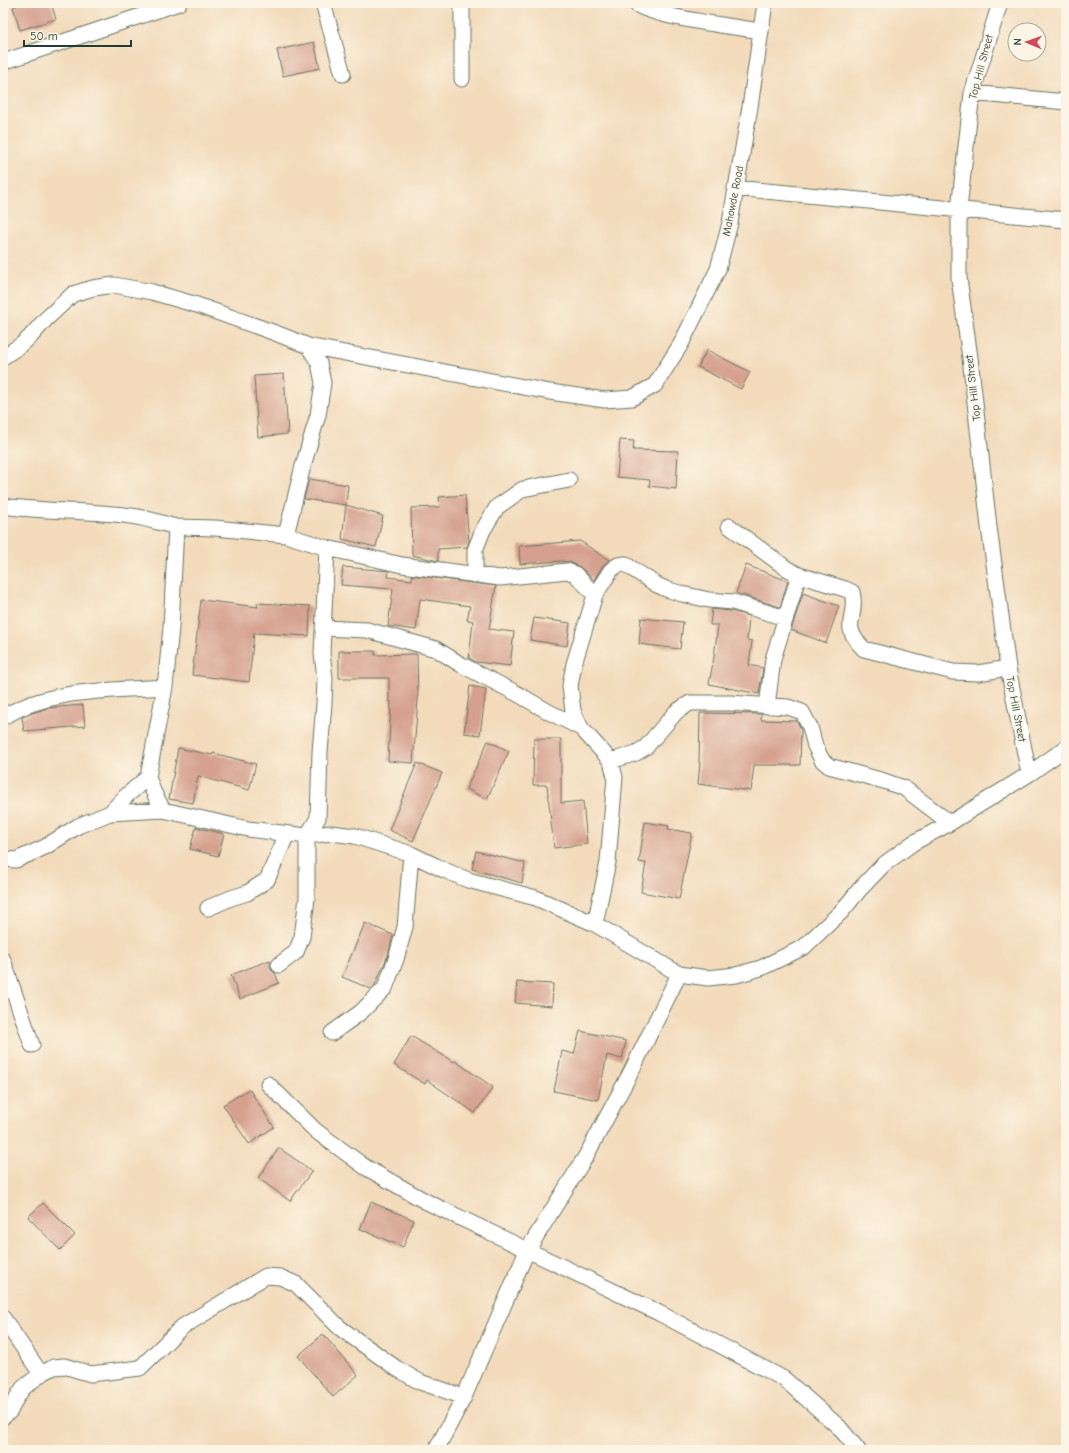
<svg xmlns="http://www.w3.org/2000/svg" width="1069" height="1453" font-family="'Comic Neue',sans-serif">
<rect width="100%" height="100%" fill="#fcf5e5"/>
<filter id="ink" filterUnits="userSpaceOnUse"><feTurbulence type="fractalNoise" baseFrequency=".025" numOctaves="2"/><feDisplacementMap in="SourceGraphic" scale="8" xChannelSelector="R" yChannelSelector="G"/><feConvolveMatrix kernelMatrix="1 2 1 2 8 2 1 2 1" color-interpolation-filters="sRGB"/></filter>
<filter id="wash" filterUnits="userSpaceOnUse"><feTurbulence type="fractalNoise" baseFrequency=".012" numOctaves="4" result="noise"/><feDisplacementMap in="SourceGraphic" scale="16" xChannelSelector="R" yChannelSelector="G"/><feGaussianBlur stdDeviation="0.9" result="paint"/><feColorMatrix in="noise" values="0 0 0 0 0 0 0 0 0 0 0 0 0 0 0 0 0 1.4 0 .05"/><feComposite in="paint" operator="in"/></filter>
<g filter="url(#wash)">
<rect width="100%" height="100%" fill="#f2daba"/>
<g id="blocks">
<path fill="#d5a08e" d="M24,3H51L56,19L20,30L13,7Z
M314,42L320,68L283,76L277,50Z
M707,350L750,372L741,389L698,367Z
M284,374L288,434L258,437L254,376Z
M620,440L634,441L633,450L678,451L676,489L649,486L650,480L617,477Z
M309,479L348,485L346,505L304,499Z
M465,495L469,542L467,547L438,549V561L412,555L411,508L440,507L439,497Z
M346,505L383,516L376,547L342,539Z
M580,541L609,560L603,565L594,580L581,568L570,562L562,561L520,564L519,546Z
M746,565L788,581L780,607L736,593Z
M343,567L389,571L388,577L412,580V575L496,586L489,629L514,632L510,666L476,662L469,658L473,621L467,620L470,606L420,599L416,630L388,626L393,589L341,585Z
M803,593L839,606L826,643L791,630Z
M201,600L258,607L257,603L310,606L309,636L254,633L249,682L192,675Z
M712,609L731,611L749,616L747,640L752,641L749,665L763,668L759,694L709,684L714,657L718,625H710Z
M534,618L570,623L567,646L530,640Z
M641,618L683,622L680,649L639,644Z
M339,651H375V655L417,654L418,700L413,763L388,761L391,701H389V678H339Z
M470,686L486,689L480,735L464,733Z
M83,705L85,726L24,731L22,717L25,716L47,708Z
M700,713L761,714V720L797,721L801,729L800,765H754L751,791L698,784L700,763H699Z
M534,739H561V803L583,801L587,844L554,848L547,785H533Z
M488,741L509,751L487,799L466,789Z
M178,748L212,755L213,753L256,764L249,790L198,776L193,803L169,799Z
M417,763L442,773L413,841L389,830Z
M645,822L669,826L668,829L692,833L679,899L641,892L646,863L639,862Z
M196,827L224,834L218,856L190,849Z
M476,851L525,863L522,883L472,869Z
M365,923L393,935L388,955L375,985L371,989L342,977Z
M270,960V967L272,971L275,973L279,983L240,999L231,975Z
M517,982L553,984L552,1006L515,1003Z
M580,1031L626,1041L622,1059L607,1055L598,1100L554,1091L562,1051L574,1054Z
M411,1036L454,1062L455,1061L493,1087L475,1113L427,1080L425,1084L394,1065Z
M249,1089L274,1127L249,1144L223,1105Z
M279,1148L312,1171L290,1201L258,1178Z
M371,1202L414,1220L403,1247L360,1229Z
M43,1203L75,1235L60,1250L28,1217Z
M323,1334L358,1375L333,1397L298,1356Z"/>
</g>
</g>
<g filter="url(#ink)">
<use href="#blocks" fill-opacity="0" stroke="#697463" stroke-width="1"/>
<g fill="none" stroke-linecap="round" stroke-linejoin="round">
<defs>
<path id="minor" d="M323,3L343,74
M462,3V79
M635,3C650,17 736,27 761,31
M1000,3L972,93L959,209V278L970,358L989,527L1008,668L1029,774
M3,62L179,3
M972,93L1066,102
M735,188L1066,220
M308,346L550,392L605,400L632,398L655,385L681,344L718,269L730,223L750,107L765,3
M3,357L21,345L30,337L46,319L73,294L93,288L114,285L152,292L197,305L278,334L308,346L319,363L323,383L318,415L303,466L286,535
M3,506C45,512 89,510 131,516C146,518 161,523 176,527L171,628L165,687L148,777L153,791L163,810
M729,526L786,568L799,575L845,589L852,592C859,618 838,624 864,649L953,672L978,673L1008,668
M176,527L215,528L286,535L327,548L322,654L325,678L324,704L320,752L318,818L307,836V898L302,937L296,952L279,965
M327,548L402,565L500,578L567,571L575,574L595,595L574,664L570,686L573,711L581,728L611,761L615,777L608,862L595,924L679,974L708,978L736,975L761,968L804,947L842,911L860,889L883,865L913,843L950,823L1029,774L1066,748
M475,575V550L483,530L497,507L523,489L569,480
M595,595L611,570L618,565L625,564L657,585L666,589L682,594L709,600L733,602L785,618
M323,628L367,630L436,649L460,664L516,693L549,712L581,728
M767,706L773,659L799,575
M3,717C51,688 111,691 165,687
M611,761L636,753L646,747L676,712L690,703H730L788,707L802,712L810,727L815,746L822,760L829,766L884,781L904,788L950,823
M110,813L125,797L148,777
M3,859L16,860L45,847L78,826L110,813L163,810L248,829L307,836L331,833L355,836L411,854L444,870L468,880L536,898L595,924
M208,908L231,898L247,893L267,880L287,834
M3,960L32,1045
M332,1033L361,1012L385,988L396,959L405,927L411,854
M268,1084L316,1131L365,1167L425,1201L659,1313L784,1379L839,1427L858,1450
M3,1318L41,1374
M3,1417L10,1411L16,1399L23,1388L41,1374L54,1367L64,1366L91,1374L140,1368L182,1327L266,1276L280,1277L296,1284L340,1328L396,1368L420,1382L464,1397
M436,1450L464,1397L527,1251L586,1156L631,1072L679,974"/>
</defs>
<use href="#minor" stroke="#697463" stroke-width="17"/>
<use href="#minor" stroke="#fff" stroke-width="15"/>
</g>
</g>
<g text-anchor="middle" dominant-baseline="central" stroke-width="3" stroke-linejoin="round" paint-order="stroke">
<g font-size="11" fill="#1f3d34" stroke="#fcf5e5">
<text transform="translate(981 67) rotate(-75)">Top Hill Street</text>
<text transform="translate(733 201) rotate(-79)">Mahowde Road</text>
<text transform="translate(973 388) rotate(-97)">Top Hill Street</text>
<text transform="translate(1016 709) rotate(79)">Top Hill Street</text>
</g>
</g>
<rect width="1069" height="1453" fill="none" stroke="#fcf5e5" stroke-width="16"/>
<g transform="translate(1027 42) rotate(272)"><circle r="19" fill="#fcf5e5" stroke="#a4ab9e"/>
<path d="M0-3L7 15L0 10L-7 15Z" fill="#d1495b"/>
<text y="-6" font-size="11" font-weight="bold" text-anchor="middle" fill="#1f3d34">N</text>
</g>
<path d="M24 40v6h107v-6" fill="none" stroke="#1f3d34" stroke-width="2"/>
<text x="30" y="40" font-size="12" fill="#1f3d34" stroke="#fcf5e5" stroke-width="3" paint-order="stroke">50 m</text>
</svg>
